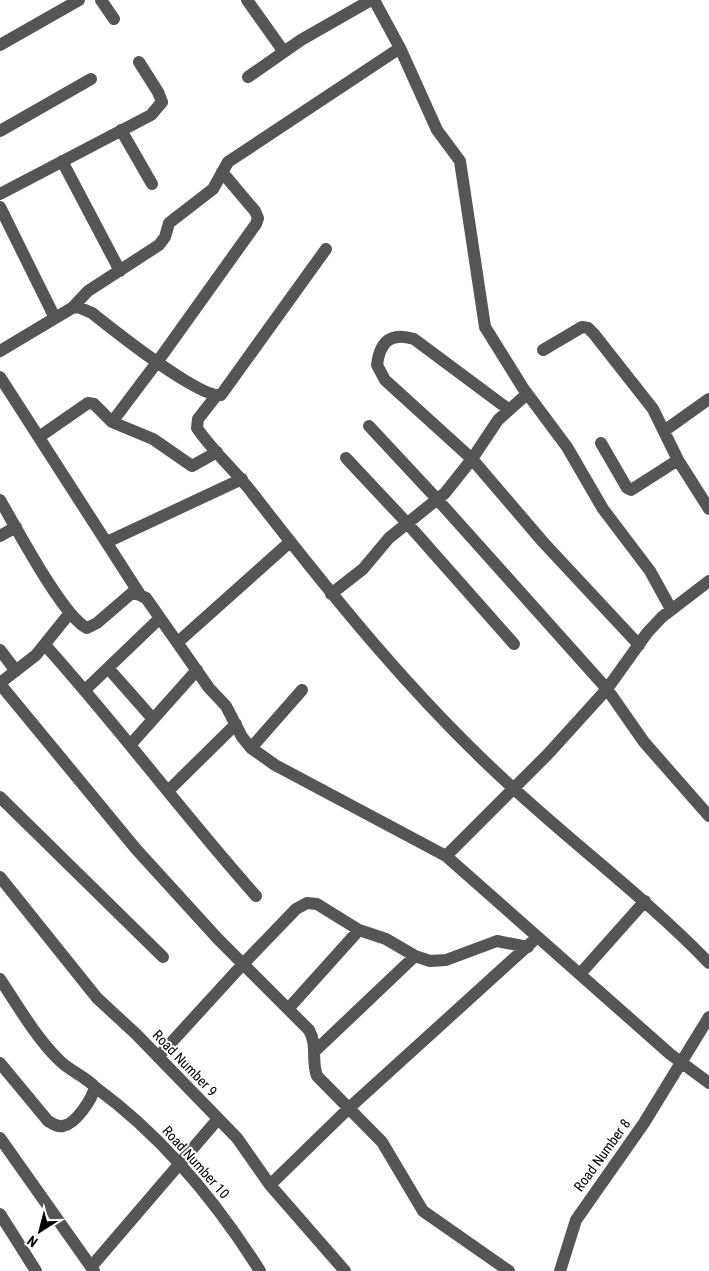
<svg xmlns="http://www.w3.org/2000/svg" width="709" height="1271" font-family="'Roboto Condensed',sans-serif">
<rect width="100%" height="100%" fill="#fff"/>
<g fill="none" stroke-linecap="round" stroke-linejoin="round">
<path stroke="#555" stroke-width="12" d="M101,0L114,19
M247,0L284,52
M374,0L400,48L437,130L460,161L485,327L523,388L567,447L603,509L650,571L671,609
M0,45L79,0
M248,77L301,40L371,0
M121,130L152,184
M0,131L91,79
M62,161L120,271
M0,194L151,115L162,102L158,92L139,62
M0,207L55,318
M72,308L88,291L159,245L165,237L169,223L213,189L228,162L400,48
M543,350L582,327L588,328L594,334L653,409L678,460L709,509
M0,351L72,308L78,307L92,313C112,329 200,399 221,395L326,249
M0,377L139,593
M216,396L198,419L197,428C213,452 236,471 253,494C333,597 415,699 512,787C577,847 648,900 709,963
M508,409L414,339C391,332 380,341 377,365L385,380L472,459L543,542L639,645
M112,422L158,361L256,224L258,218L255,211L222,172
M369,426L437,499L607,689L644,742L709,816
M664,431L709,399
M39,437L88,403L94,404L112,422L153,439L192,466L217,452
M601,443L627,488L631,490L678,460
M346,458L407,523L514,644
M0,500C16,527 63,617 87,628L97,623L133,592L146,598L209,688L226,706L242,737L251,748L275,765L446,856L670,1054L709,1083
M0,536L16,527
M107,542L242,479
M331,594L363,569L389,538L445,493L472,459L498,420L527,394
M178,642L290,542
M45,645C118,726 183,814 256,896
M0,650L16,671
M108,668L153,719
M0,683L36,655L69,614
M0,684L136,849L218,939L309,1030C318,1046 311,1060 317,1076L382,1142L423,1211L509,1271
M85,690L160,618
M131,744L197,670
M251,748L302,690
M168,791L236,724
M0,797L163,957
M446,856L548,754L607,689L647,633L662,617L709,581
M0,877L97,998L136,1034L237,1138L270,1185L345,1271
M580,974L645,901
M0,979C18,1006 35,1036 58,1059C69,1071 85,1076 95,1087C92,1099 76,1124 63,1126C57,1127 53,1124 48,1121L0,1063
M288,1009L359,930
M315,1051L415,956
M158,1057L243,964L296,909L307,903L317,904L359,930L386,939L415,956L430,961L446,960L497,941L528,947
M95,1087C162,1136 216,1201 260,1271
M0,1138L94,1271
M270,1185L349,1108L532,942
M0,1214L36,1271
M91,1267L218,1119
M560,1271L576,1220L644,1123L709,1017"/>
</g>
<g text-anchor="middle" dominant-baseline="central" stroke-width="4" stroke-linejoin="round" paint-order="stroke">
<g font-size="14" fill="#000" stroke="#fff">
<text transform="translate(185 1063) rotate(46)">Road Number 9</text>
<text transform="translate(602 1155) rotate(-54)">Road Number 8</text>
<text transform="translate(196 1162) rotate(48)">Road Number 10</text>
</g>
</g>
<g transform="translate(40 1231) rotate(216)" stroke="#ffffff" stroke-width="4" paint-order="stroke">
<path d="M0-4L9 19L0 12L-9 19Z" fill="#000000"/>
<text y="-8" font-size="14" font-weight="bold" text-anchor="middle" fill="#000000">N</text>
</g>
</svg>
